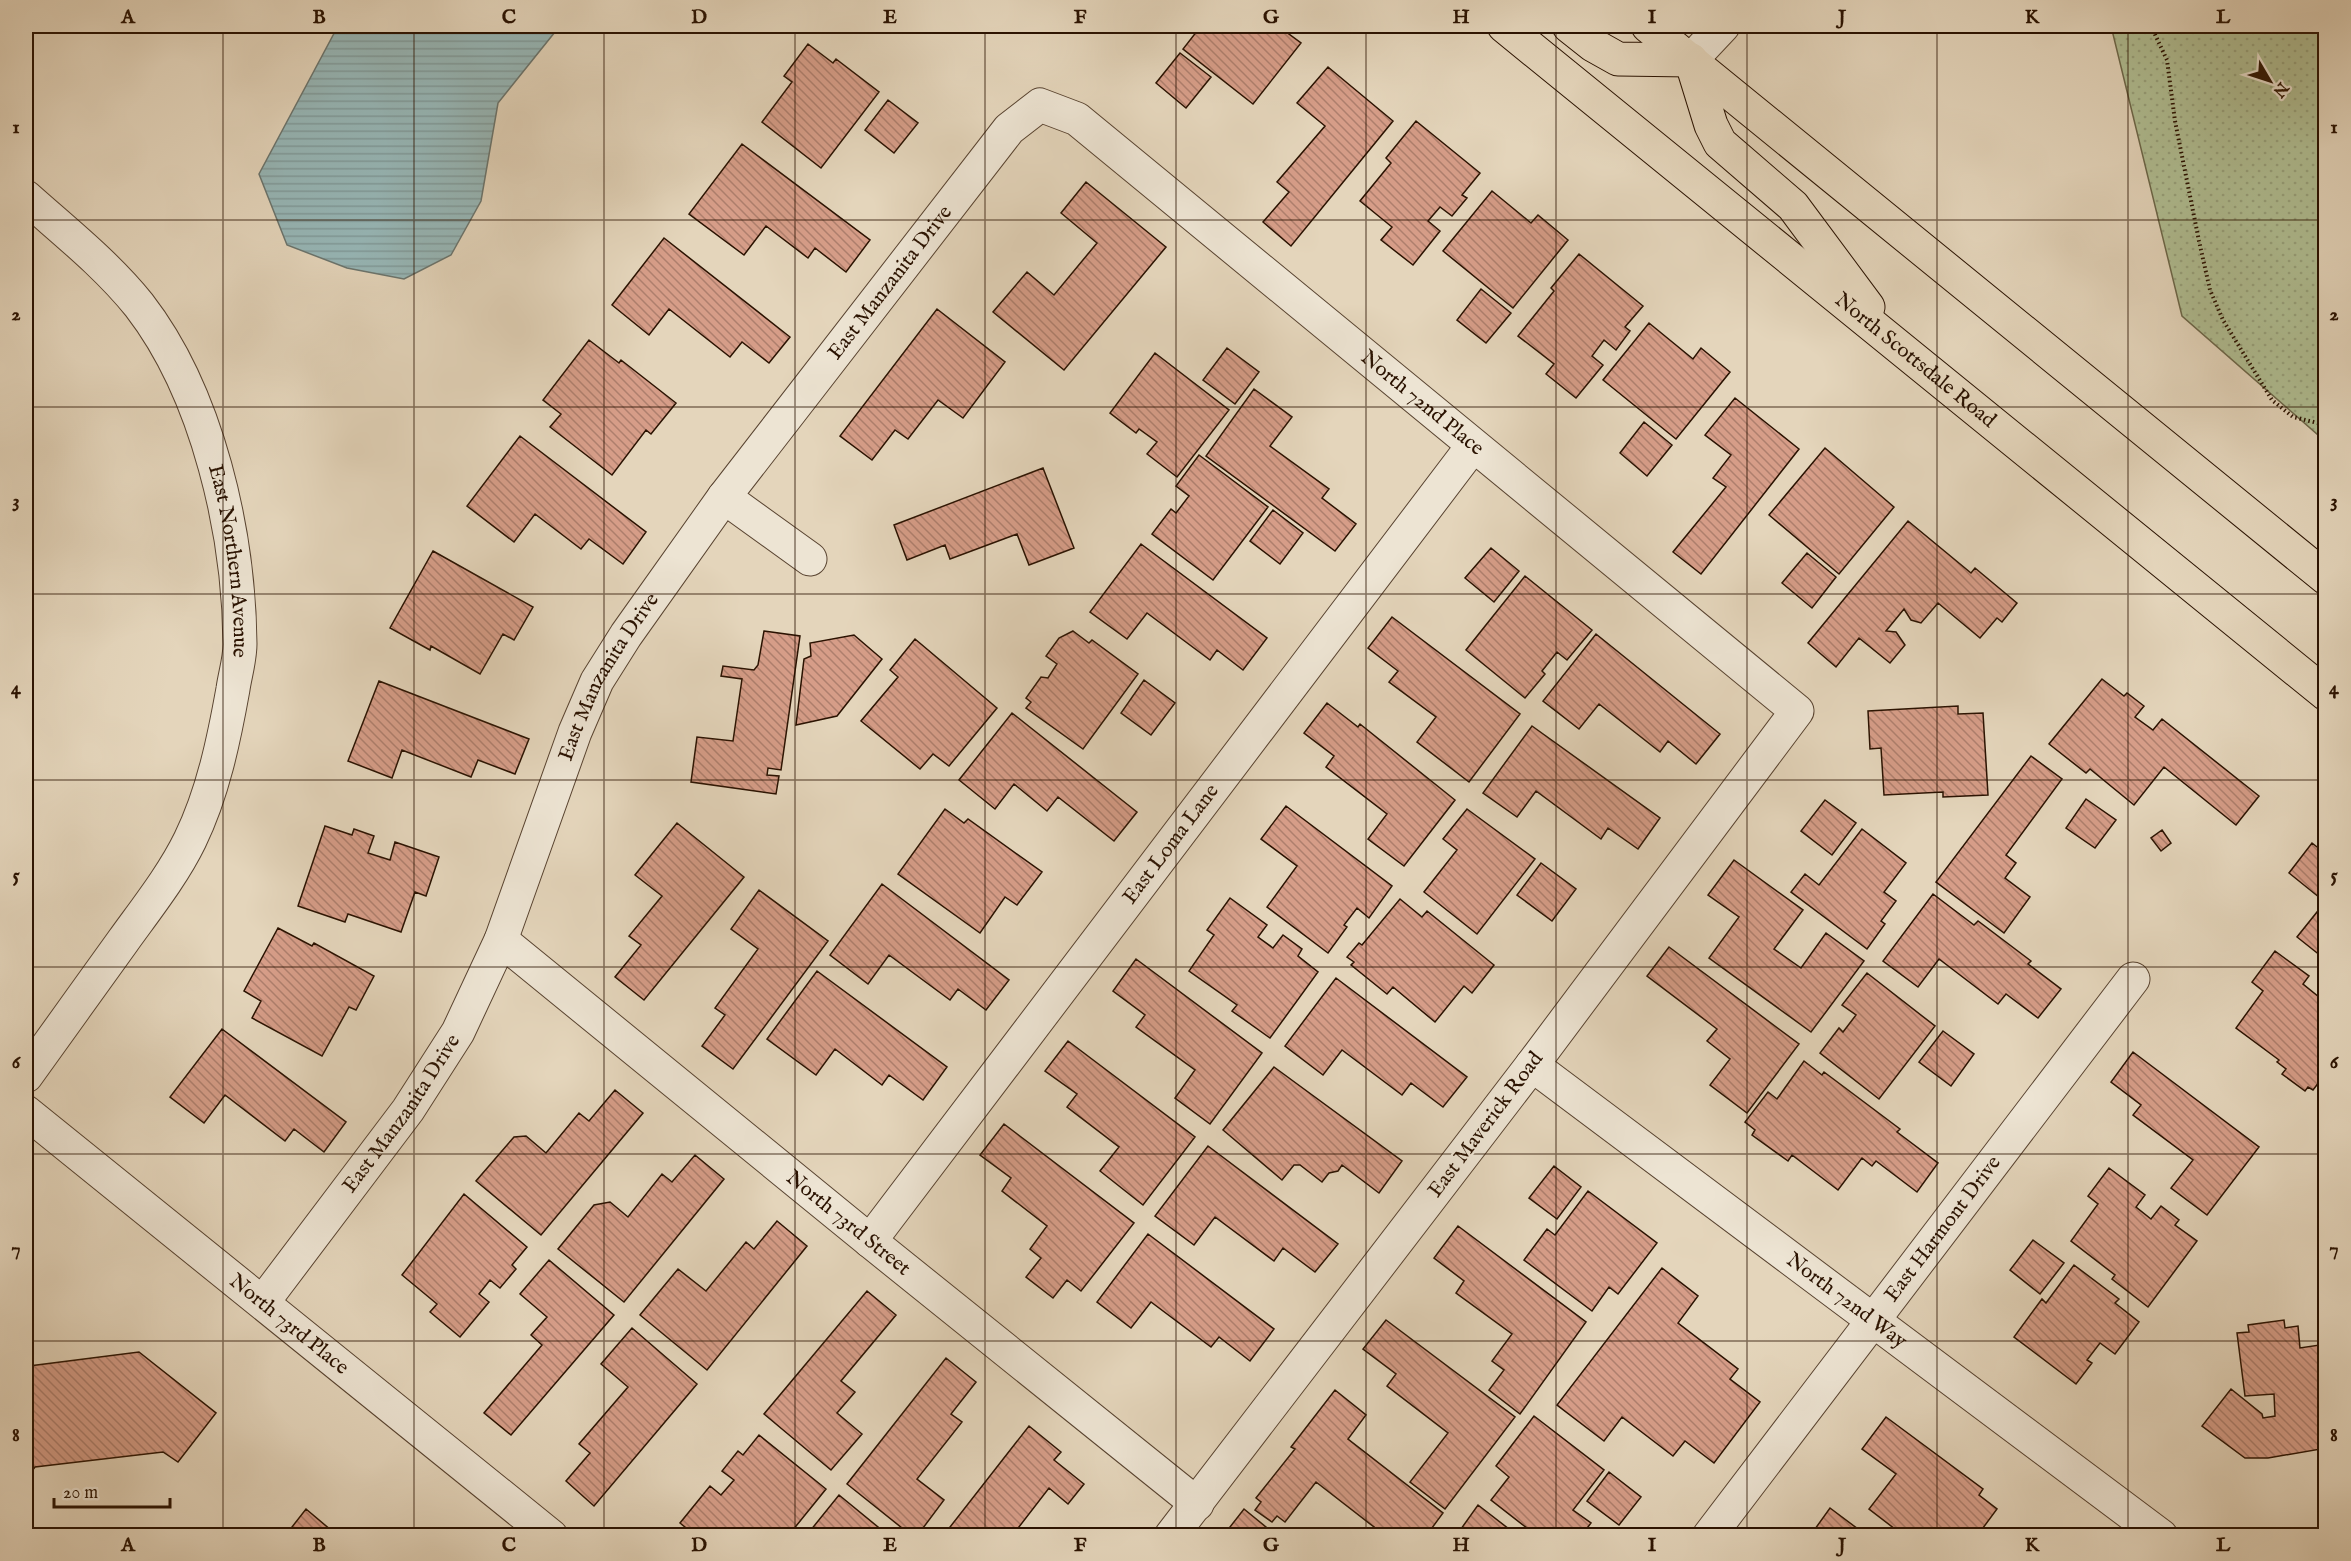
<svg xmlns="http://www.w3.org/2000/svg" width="2351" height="1561" font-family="'IM FELL English',serif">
<defs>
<pattern id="green-dots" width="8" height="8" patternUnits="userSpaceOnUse" patternTransform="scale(1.5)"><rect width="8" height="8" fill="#b0be93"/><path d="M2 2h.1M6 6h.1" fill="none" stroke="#98a27d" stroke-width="1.8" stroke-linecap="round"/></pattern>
<pattern id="water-rules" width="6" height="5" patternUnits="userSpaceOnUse" patternTransform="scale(1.5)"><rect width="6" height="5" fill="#97b7b7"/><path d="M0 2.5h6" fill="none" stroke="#829c9c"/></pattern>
<pattern id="building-back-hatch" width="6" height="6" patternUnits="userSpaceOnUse" patternTransform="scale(1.5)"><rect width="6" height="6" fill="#d69d88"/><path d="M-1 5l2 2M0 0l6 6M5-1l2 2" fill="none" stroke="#ae7f6d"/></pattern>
</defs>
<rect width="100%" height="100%" fill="#e4d5bb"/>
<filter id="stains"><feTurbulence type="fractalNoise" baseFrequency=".00333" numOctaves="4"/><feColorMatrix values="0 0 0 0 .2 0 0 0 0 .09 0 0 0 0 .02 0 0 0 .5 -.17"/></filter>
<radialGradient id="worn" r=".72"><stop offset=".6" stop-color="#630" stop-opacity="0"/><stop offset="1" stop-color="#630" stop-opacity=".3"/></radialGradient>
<path fill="url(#green-dots)" stroke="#6d684a" stroke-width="1.5" d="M2111,26H2325V441L2182,316Z"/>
<path fill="url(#water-rules)" stroke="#6b756e" stroke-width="1.5" d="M338,26H572L555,32L498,103L481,201L451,255L404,279L347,268L287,245L259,174Z"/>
<path fill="url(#building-back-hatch)" stroke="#2a1201" stroke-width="1.5" d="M1201,26H1278L1301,43L1253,104L1183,49Z
M808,44L833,63L836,59L879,92L821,168L762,122L792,82L784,76Z
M1180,53L1211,77L1186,108L1156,83Z
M1328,67L1393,121L1291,246L1263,222L1289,192L1277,182L1325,126L1297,103Z
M888,100L918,123L894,153L865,130Z
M1416,121L1480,173L1462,195L1467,198L1452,216L1440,207L1428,221L1440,231L1413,265L1381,240L1392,227L1360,201L1391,163L1386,158Z
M742,144L870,240L846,272L815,248L808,258L766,226L744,255L689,214Z
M1086,182L1166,247L1064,370L993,312L1027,272L1054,295L1097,243L1061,213Z
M1492,191L1531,223L1538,215L1568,240L1513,308L1443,251Z
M664,238L790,337L769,363L742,342L730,357L669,309L649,335L612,305Z
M1579,254L1643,306L1625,327L1630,331L1616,350L1604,340L1592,356L1603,365L1576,398L1546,374L1554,364L1518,336L1554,291L1551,288Z
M1481,289L1511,313L1486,343L1457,320Z
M937,309L1005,362L963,418L938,400L908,439L895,430L872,460L840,436Z
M1649,323L1693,359L1701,348L1730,372L1676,439L1603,380Z
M589,340L619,363L621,360L676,403L651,434L646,430L612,475L550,427L561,414L543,400Z
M1227,348L1259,372L1235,404L1203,380Z
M1155,353L1229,410L1177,477L1147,454L1157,442L1139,429L1136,433L1110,413Z
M1254,389L1292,417L1270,446L1329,489L1322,498L1356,524L1335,551L1206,456Z
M1735,398L1799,449L1701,574L1673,552L1726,487L1713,478L1731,455L1705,435Z
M1644,422L1672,445L1647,476L1620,453Z
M520,436L646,532L623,564L589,539L581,549L535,514L514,542L467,506Z
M1825,448L1894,507L1839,574L1769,515Z
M1199,455L1268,507L1213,580L1152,534L1171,509L1176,513L1189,496L1176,486Z
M1043,468L1074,548L1029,565L1017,534L950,559L945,545L907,560L894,525Z
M1273,510L1303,533L1280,564L1250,541Z
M1908,521L1971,573L1975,568L2017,603L2002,622L1997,618L1980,638L1938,603L1921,623L1911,620L1904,609L1886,631L1896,632L1905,645L1890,663L1859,638L1836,667L1808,643Z
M1141,544L1267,638L1243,670L1217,650L1210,660L1147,613L1127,639L1090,612Z
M1491,548L1519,571L1494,602L1465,578Z
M433,551L533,607L514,640L503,634L480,674L431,646L430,650L390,628Z
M1807,553L1836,577L1812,608L1782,583Z
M1525,576L1592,630L1567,660L1557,652L1542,671L1545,674L1525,698L1466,650Z
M1392,617L1520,714L1469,782L1417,742L1436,717L1389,682L1398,671L1368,648Z
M764,631L800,636L781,770L768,768L767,775L779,776L776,794L691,782L697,737L733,741L742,679L721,676L723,666L754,670L758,665Z
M1073,631L1089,643L1092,640L1138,674L1083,749L1026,708L1031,702L1026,698L1041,677L1048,678L1057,664L1046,656L1059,638Z
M1596,634L1720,734L1696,764L1668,741L1660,752L1599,704L1579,729L1543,701Z
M854,635L882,659L837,716L796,725L804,659L811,656L810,643Z
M915,639L997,708L949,766L933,754L920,769L861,721L898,677L890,670Z
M2102,679L2124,696L2127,693L2144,706L2135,717L2153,730L2162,719L2259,796L2236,825L2164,767L2134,805L2090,769L2086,773L2049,744Z
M1144,680L1175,703L1151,735L1121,713Z
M379,681L529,739L515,774L478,760L471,777L402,750L392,778L348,761Z
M1327,703L1358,727L1360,724L1455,800L1404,866L1368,839L1387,814L1326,767L1334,756L1304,733Z
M1958,706V714L1983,713L1988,795L1943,797V792L1884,795L1881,748L1870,749L1868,711Z
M1012,713L1137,812L1114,841L1058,797L1047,811L1014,784L995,809L959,780Z
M1532,726L1660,818L1638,849L1608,828L1601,839L1536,791L1517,817L1483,793Z
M2031,756L2062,779L2006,855L2016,863L2005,878L2030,897L2004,933L1936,882Z
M2086,799L2116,820L2095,848L2066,828Z
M1825,800L1856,823L1832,855L1801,831Z
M1286,806L1392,886L1369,918L1357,908L1344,925L1347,927L1328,953L1267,907L1297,866L1261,839Z
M945,809L964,823L968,819L1042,872L1017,905L1005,897L980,933L898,874Z
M1467,809L1535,859L1477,934L1424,892L1457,850L1443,839Z
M677,823L744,877L644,1000L615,977L641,945L629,936L662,896L635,875Z
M325,826L352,835L354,829L374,836L368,853L390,860L395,842L439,857L426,896L415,892L401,932L348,914L345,922L298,906Z
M1862,829L1906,863L1884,892L1896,901L1881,921L1885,924L1867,949L1791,892L1805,874L1819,885Z
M2162,830L2171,843L2161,851L2151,838Z
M2312,843L2326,854V960L2297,937L2325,902L2289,873Z
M1734,860L1803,910L1774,949L1801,968L1826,933L1864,961L1811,1032L1709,958L1739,917L1708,895Z
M1541,863L1576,889L1552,921L1517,895Z
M882,884L1009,980L986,1010L958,989L950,1000L889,955L868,984L830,955Z
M759,890L828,941L733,1069L702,1046L725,1015L715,1008L758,949L731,929Z
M1933,894L1974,925L1978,921L2031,961L2028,964L2061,989L2038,1018L2006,994L1998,1004L1939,959L1918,987L1883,961Z
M1230,898L1267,925L1258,937L1273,948L1283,935L1302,949L1298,956L1318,972L1270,1038L1232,1011L1237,1005L1189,971L1214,935L1207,930Z
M1400,899L1422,917L1427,911L1494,965L1472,993L1464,986L1435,1022L1393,987L1387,994L1351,965L1354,962L1347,957L1359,943L1362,945Z
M278,928L312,946L314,943L374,976L356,1010L349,1007L322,1056L252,1018L261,1001L244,991Z
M1669,947L1799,1044L1747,1113L1710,1085L1730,1059L1707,1041L1717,1029L1647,976Z
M2275,951L2309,976L2303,984L2319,997L2326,989V1073L2313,1090L2308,1087L2305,1091L2282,1074L2286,1069L2277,1062L2279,1060L2236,1028L2263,991L2252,982Z
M1136,959L1262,1053L1210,1124L1175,1098L1195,1070L1136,1027L1145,1015L1113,991Z
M817,971L947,1067L923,1100L889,1075L882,1085L835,1049L816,1075L767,1039Z
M1867,973L1935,1026L1879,1099L1820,1053L1839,1028L1843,1032L1856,1015L1842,1005Z
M1336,978L1467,1077L1443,1107L1411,1083L1402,1095L1342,1050L1323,1075L1285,1046Z
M222,1029L346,1122L324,1152L294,1129L285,1141L225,1095L204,1123L170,1097Z
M1943,1031L1974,1054L1951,1086L1919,1062Z
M1068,1041L1195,1137L1143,1205L1100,1171L1119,1147L1067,1107L1077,1094L1045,1071Z
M2133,1052L2259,1147L2207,1215L2171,1188L2193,1160L2133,1115L2141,1105L2111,1082Z
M1804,1061L1822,1075L1824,1072L1900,1129L1897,1132L1938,1163L1917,1192L1876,1161L1872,1166L1862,1158L1838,1190L1792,1155L1788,1161L1752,1135L1755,1130L1745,1122L1768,1092L1777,1099Z
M1274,1067L1402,1161L1379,1193L1342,1165L1338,1171L1329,1173L1322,1182L1300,1165H1294L1282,1180L1223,1130Z
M615,1090L643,1113L541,1235L476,1181L514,1137L526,1136L546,1153L579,1113L589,1121Z
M1004,1124L1134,1223L1081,1291L1067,1280L1053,1298L1026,1277L1041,1258L1030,1249L1047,1226L1002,1191L1011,1178L980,1155Z
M1208,1146L1338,1244L1315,1272L1283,1248L1274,1261L1215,1217L1194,1245L1155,1216Z
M695,1155L724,1179L624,1302L558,1249L594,1205L610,1202L628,1217L662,1174L672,1182Z
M1554,1166L1581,1187L1557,1219L1529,1198Z
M2109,1168L2145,1195L2136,1207L2151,1219L2161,1206L2179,1220L2175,1225L2197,1241L2148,1307L2112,1279L2115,1275L2071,1241L2098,1204L2088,1196Z
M1588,1191L1657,1243L1618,1294L1609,1287L1592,1311L1524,1260L1547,1229L1555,1235Z
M464,1194L527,1247L512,1265L516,1269L500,1288L490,1280L479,1294L489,1302L460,1337L430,1312L437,1304L402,1275Z
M777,1221L807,1246L707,1370L640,1315L678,1269L706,1291L746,1242L754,1249Z
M1458,1226L1586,1322L1520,1414L1489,1390L1504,1370L1492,1361L1512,1334L1456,1293L1464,1281L1434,1258Z
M1148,1234L1274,1329L1250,1361L1219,1337L1211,1347L1151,1302L1131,1328L1097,1302Z
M2033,1240L2064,1263L2040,1294L2010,1270Z
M549,1260L614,1315L511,1435L484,1413L542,1345L531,1335L547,1317L520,1294Z
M2074,1265L2119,1299L2115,1303L2139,1322L2115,1354L2100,1343L2087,1360L2092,1363L2076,1384L2014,1337L2042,1299L2046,1303Z
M1662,1268L1698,1296L1678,1323L1738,1369L1730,1379L1760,1402L1714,1463L1685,1441L1673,1456L1622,1417L1604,1441L1557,1405Z
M867,1291L896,1315L841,1381L855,1392L837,1413L862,1434L831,1470L764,1414Z
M1386,1320L1515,1417L1445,1509L1410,1482L1448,1433L1387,1386L1396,1374L1363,1349Z
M2284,1320L2285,1328L2298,1326L2300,1348L2326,1344V1433L2319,1434L2321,1449L2268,1458H2245L2202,1426L2231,1389L2262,1414L2263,1418L2275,1416L2274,1394L2245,1396L2237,1333L2249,1332L2248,1325Z
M632,1328L697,1384L594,1506L566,1481L590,1453L579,1444L628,1387L601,1364Z
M139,1352L216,1413L178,1462L163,1452L35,1467L26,1479V1370L29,1366Z
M946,1358L976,1382L951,1414L962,1422L917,1479L944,1500L917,1536H912L847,1484Z
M1335,1390L1366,1415L1348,1439L1443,1513L1426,1536H1367L1374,1527L1316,1482L1285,1522L1277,1516L1272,1522L1255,1510L1261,1502L1256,1498L1295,1449L1291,1447Z
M1534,1416L1604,1470L1573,1510L1591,1523L1581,1536L1555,1533L1537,1536L1491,1500L1509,1477L1496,1466Z
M1886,1417L1983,1489L1979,1495L1997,1509L1977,1536H1904L1869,1509L1896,1474L1862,1449Z
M1029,1426L1061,1452L1054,1460L1084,1484L1068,1504L1049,1488L1012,1536H943Z
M759,1435L826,1489L788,1536H696L680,1523L710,1486L721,1495L734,1480L722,1471L738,1451L743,1455Z
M1609,1472L1641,1497L1619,1525L1587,1501Z
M839,1495L889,1536H806Z
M1478,1505L1518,1536H1456Z
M1830,1508L1862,1532L1859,1536H1810Z
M306,1509L338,1536H285Z
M1244,1509L1277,1536H1223Z"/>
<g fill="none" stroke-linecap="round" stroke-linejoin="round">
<defs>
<g id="minor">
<path d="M1691,60L1723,26"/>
<path id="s1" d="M26,197C64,231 106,264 139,305C208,394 239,533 240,644C240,659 235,675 233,689C224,739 213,793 190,840C173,875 146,909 123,941C91,986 58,1031 26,1076"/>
<path d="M724,497L810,559"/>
<path id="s2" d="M501,940L870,1241L1197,1504"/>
<path id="s3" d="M1532,1065L2161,1536"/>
<path id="s4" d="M26,1112L551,1536"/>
<path id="s5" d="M870,1241L1472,447"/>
<path id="s6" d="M263,1302L408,1110L458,1032L501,940L575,732L597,681L626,635L724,497L1009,129L1040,105L1077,119L1797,711L1532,1065L1171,1536"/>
<path id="s7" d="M1709,1536L2133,979"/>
</g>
<g id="major">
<path id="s8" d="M1504,26L2326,694"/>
<path d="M1569,26L1593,45L1618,59L1691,60"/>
<path d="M1648,26L2326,578"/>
<path d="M1691,60L1711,125L1720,143L1793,206L1868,307"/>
</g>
</defs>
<use href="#minor" stroke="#584330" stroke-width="35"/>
<use href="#major" stroke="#2a1201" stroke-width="35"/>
<path stroke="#2a1201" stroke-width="4" stroke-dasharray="1.5 3" stroke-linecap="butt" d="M2151,26L2167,60L2175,121L2199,241L2210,290L2223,320L2272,400L2293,417L2326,425"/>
<use href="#minor" stroke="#ede4d3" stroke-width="33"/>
<use href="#major" stroke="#e4d5bb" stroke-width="33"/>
</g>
<path fill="none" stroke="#2a1201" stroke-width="1.5" stroke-opacity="0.55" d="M223,26V1536M414,26V1536M604,26V1536M795,26V1536M985,26V1536M1176,26V1536M1366,26V1536M1556,26V1536M1747,26V1536M1937,26V1536M2128,26V1536M26,220H2326M26,407H2326M26,594H2326M26,780H2326M26,967H2326M26,1154H2326M26,1341H2326"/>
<g text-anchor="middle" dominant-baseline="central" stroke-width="4.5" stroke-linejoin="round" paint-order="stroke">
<g font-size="21" fill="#2a1201" stroke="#ede4d3">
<text stroke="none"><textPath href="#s6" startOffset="1206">East Manzanita Drive</textPath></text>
<text stroke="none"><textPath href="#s8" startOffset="530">North Scottsdale Road</textPath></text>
<text stroke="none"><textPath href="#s6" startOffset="1926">North 72nd Place</textPath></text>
<text stroke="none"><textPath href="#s1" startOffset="432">East Northern Avenue</textPath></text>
<text stroke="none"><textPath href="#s6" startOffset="720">East Manzanita Drive</textPath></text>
<text stroke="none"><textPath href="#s5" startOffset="498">East Loma Lane</textPath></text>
<text stroke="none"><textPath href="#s6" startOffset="234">East Manzanita Drive</textPath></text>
<text transform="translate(1486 1125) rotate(-53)">East Maverick Road</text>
<text stroke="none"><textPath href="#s2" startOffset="448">North 73rd Street</textPath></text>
<text stroke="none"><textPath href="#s7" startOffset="386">East Harmont Drive</textPath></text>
<text stroke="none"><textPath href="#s3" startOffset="393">North 72nd Way</textPath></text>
<text stroke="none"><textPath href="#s4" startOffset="338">North 73rd Place</textPath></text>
</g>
</g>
<rect width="2351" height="1561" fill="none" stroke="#e4d5bb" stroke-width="66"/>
<g transform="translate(2270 81) rotate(129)" stroke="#ede4d3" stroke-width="4.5" paint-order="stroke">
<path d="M0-4.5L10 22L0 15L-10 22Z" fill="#2a1201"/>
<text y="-9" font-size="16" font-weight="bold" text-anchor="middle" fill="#2a1201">N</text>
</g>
<path d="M54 1498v9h116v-9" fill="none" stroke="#2a1201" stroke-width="3"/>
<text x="63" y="1498" font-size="18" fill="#2a1201" stroke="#ede4d3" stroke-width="4.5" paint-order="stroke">20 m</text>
<rect x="33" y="33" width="2285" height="1495" fill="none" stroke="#2a1201" stroke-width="2"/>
<g font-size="20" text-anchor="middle" font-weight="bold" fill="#2a1201">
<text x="128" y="23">A</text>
<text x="319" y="23">B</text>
<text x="509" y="23">C</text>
<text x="699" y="23">D</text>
<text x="890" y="23">E</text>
<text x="1080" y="23">F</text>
<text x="1271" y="23">G</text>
<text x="1461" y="23">H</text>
<text x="1652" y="23">I</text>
<text x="1842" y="23">J</text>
<text x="2032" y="23">K</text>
<text x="2223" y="23">L</text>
<text x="16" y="133">1</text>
<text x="2334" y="133">1</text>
<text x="16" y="320">2</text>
<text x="2334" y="320">2</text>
<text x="16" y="507">3</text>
<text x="2334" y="507">3</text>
<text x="16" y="694">4</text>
<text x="2334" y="694">4</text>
<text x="16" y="881">5</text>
<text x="2334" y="881">5</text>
<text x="16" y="1068">6</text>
<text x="2334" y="1068">6</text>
<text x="16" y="1255">7</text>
<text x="2334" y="1255">7</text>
<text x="16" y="1441">8</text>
<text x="2334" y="1441">8</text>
<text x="128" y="1551">A</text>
<text x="319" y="1551">B</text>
<text x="509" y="1551">C</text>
<text x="699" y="1551">D</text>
<text x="890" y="1551">E</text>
<text x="1080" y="1551">F</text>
<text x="1271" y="1551">G</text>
<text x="1461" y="1551">H</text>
<text x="1652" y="1551">I</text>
<text x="1842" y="1551">J</text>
<text x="2032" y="1551">K</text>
<text x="2223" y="1551">L</text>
</g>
<rect width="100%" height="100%" filter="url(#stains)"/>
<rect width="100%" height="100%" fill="url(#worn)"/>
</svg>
